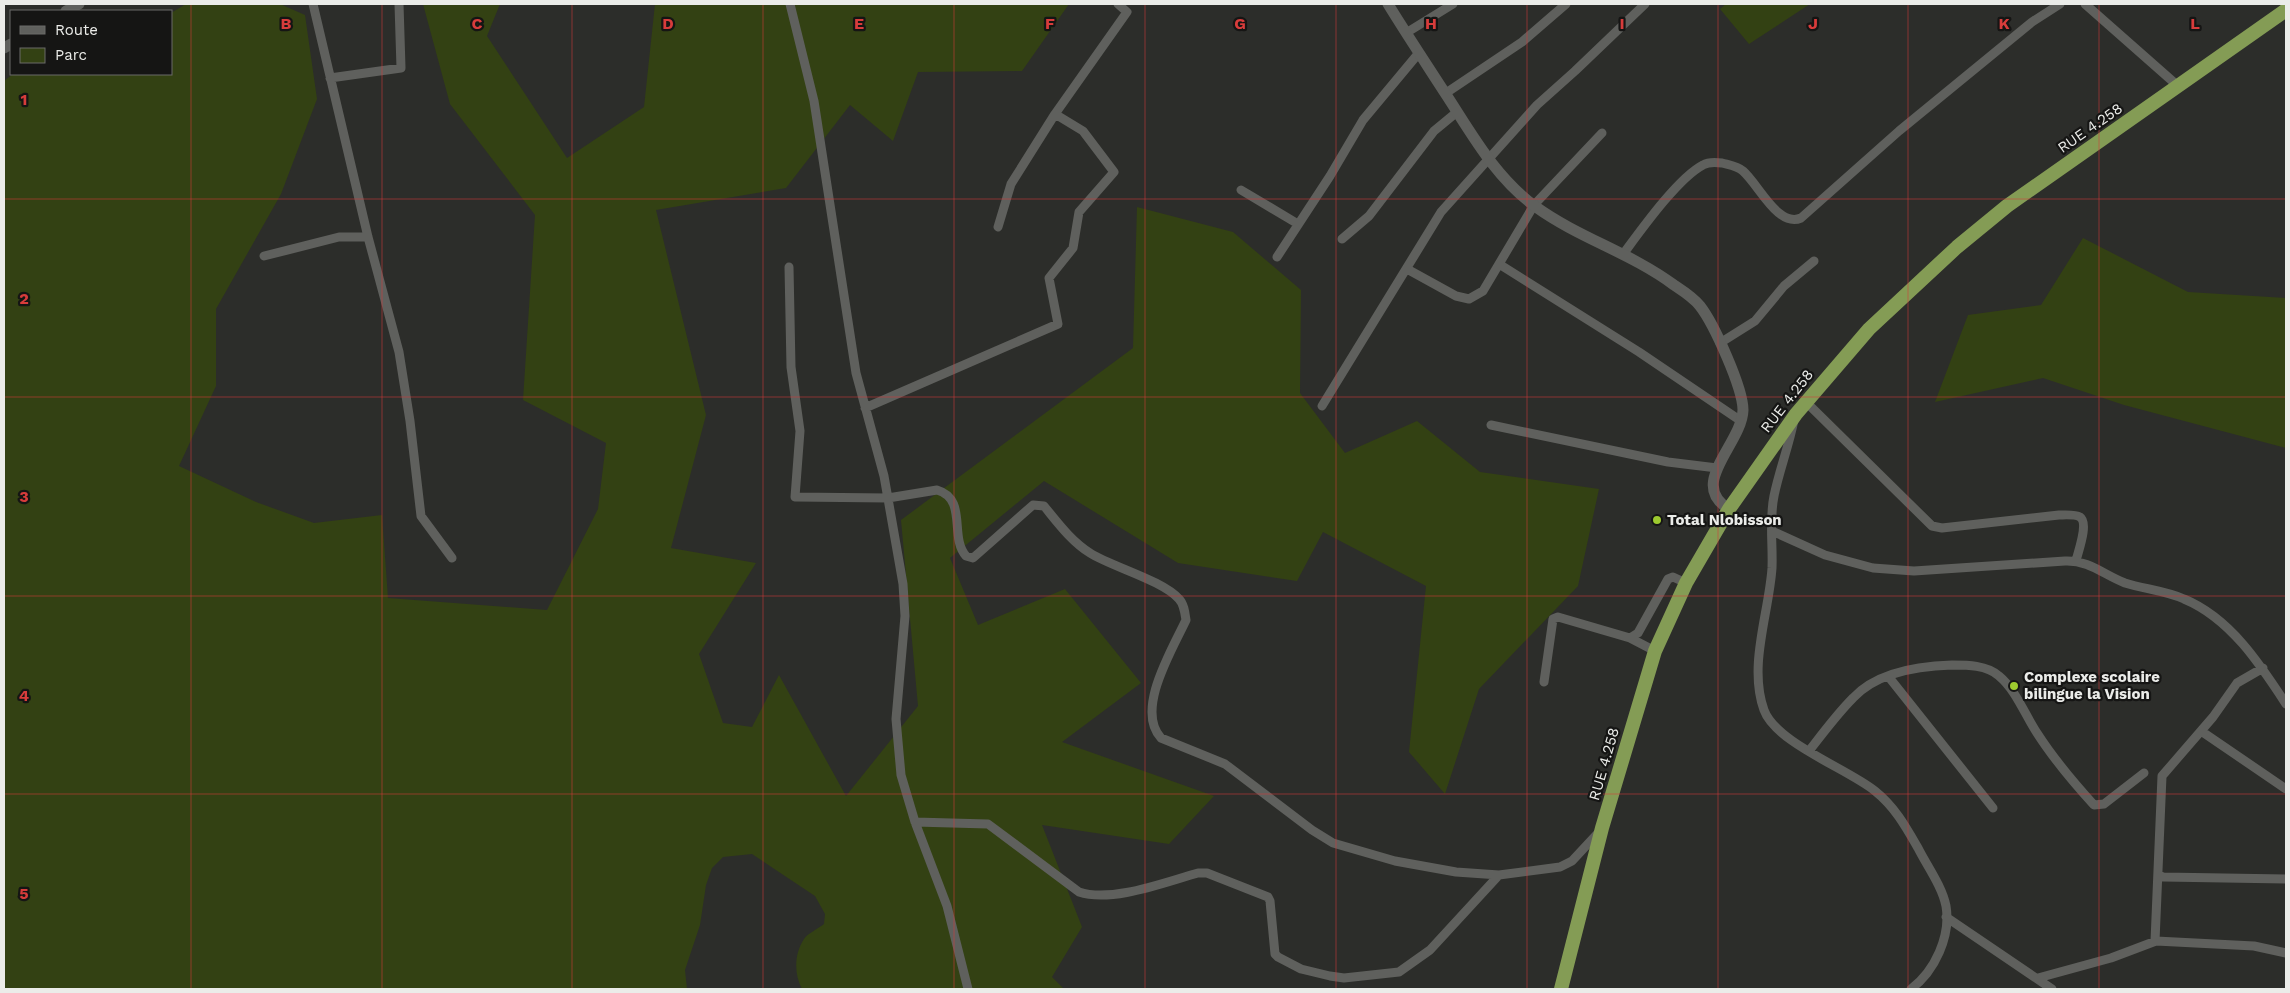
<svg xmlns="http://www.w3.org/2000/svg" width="2290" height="993" font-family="'Work Sans',sans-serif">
<rect width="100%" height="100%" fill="#2c2d2a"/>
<path fill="#334113" d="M186,4H280L305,15L317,99L281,194L216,309V386L179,466L256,502L314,523L382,515L388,598L547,610L598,509L606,443L523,400L535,215L450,104L423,4H500L487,36L567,158L644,107L655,4H1069L1022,71L918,72L893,141L850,105L786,188L656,210L706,415L671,548L756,563L699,654L723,723L752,727L779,675L846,796L918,706L901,520L1133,348L1137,207L1233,232L1301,290L1300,393L1345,453L1417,421L1480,472L1599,489L1578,586L1479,689L1445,794L1409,752L1426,586L1323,532L1297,581L1178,563L1044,481L950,558L978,625L1065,589L1141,683L1062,742L1214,796L1169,844L1042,825L1082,927L1052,977L1064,989H802C794,974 794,954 804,939C808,933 818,929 824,924L825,914L815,896L752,854L723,857L712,868L706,885L700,925L685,970L687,989H4V81L13,74H171V13Z
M1726,4H1810L1749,44L1720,9Z
M2083,238L2188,292L2286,298V448L2124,405L2043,378L1935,402L1968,315L2041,305Z"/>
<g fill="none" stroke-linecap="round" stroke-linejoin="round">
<path stroke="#5f605d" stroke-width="9" d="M313,4L368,237L399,352L410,421L421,516L452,558
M790,4L814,101L856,373L884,476L903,584L905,616L896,719L901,775L915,822L947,906L968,989
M2085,4L2178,86
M1406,33L1453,4
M330,78L401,68L399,4
M1446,93L1522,42L1566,4
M1241,190L1298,224
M998,227L1011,184L1055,114L1127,12L1118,4
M1342,239L1369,216L1434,131L1457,112
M1624,253C1641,230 1678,178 1703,165C1708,162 1715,162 1722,163C1729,165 1737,166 1743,171C1759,185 1778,228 1801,218L1899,131L2032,22L2060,4
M264,256L339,237H368
M1277,257L1330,176L1363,120L1418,54
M1499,264L1639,352L1741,421
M789,267L791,367L800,431L795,497L888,498L937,490C968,499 949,537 966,556L973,558L1033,505L1044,506C1058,523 1071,541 1090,553C1112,567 1162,580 1179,599C1184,604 1185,613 1186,620C1172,650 1135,710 1161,738L1225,764L1312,830L1333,843L1395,861L1456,872L1499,875L1560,867L1572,861L1599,832
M1407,269L1456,296L1469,299L1483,291L1534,205L1602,133
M1720,343L1755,321L1784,286L1814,261
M1806,402L1932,526L1942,528L2059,515C2065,515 2075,514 2080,517C2089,523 2078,552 2076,561
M1322,406L1441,212L1537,105L1575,71L1645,4
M865,408L1058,324L1049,278L1073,248L1079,212L1114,172L1083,131L1055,114
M1794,420C1789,446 1779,471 1774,496C1769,520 1773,544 1772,568C1769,613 1748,666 1764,710C1776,743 1848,769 1875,791C1895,807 1906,827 1918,848C1927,866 1942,886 1946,906C1951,936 1935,971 1911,989
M1491,425L1668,462L1717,468
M1772,531L1825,555L1873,568L1914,571L2065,561C2089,560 2104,575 2125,583C2144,589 2166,591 2184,599C2230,618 2260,664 2286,704
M1630,638L1655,651
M1888,676L1993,808
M1544,682L1553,619L1558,617L1630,638L1638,633L1668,579L1673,577L1686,583
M2201,731L2286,789
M1809,751C1823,733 1837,714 1853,698C1877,672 1918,666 1952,665C1967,665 1987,665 1999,676C2016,690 2025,715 2037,733C2053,758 2074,783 2094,805L2104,804L2144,773
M915,822L988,824L1079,892C1112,903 1165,882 1198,873H1207L1268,897L1270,901L1275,954L1278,957L1301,969L1330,976L1344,978L1399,972L1430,950L1499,875
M2158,875L2163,877L2286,879
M1946,917L2052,989
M2155,941L2162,776L2213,717L2237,683L2263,668
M2038,978L2111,958L2156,941L2254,946L2286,953"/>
<path stroke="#5f605d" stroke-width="11" d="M1388,4C1407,35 1427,65 1447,96C1473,136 1496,178 1536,207C1579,238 1631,253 1674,285C1683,291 1693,297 1700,306C1714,324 1743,388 1743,410C1742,444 1687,484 1729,509
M66,11L79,4
M4,48L11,44"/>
<path stroke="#849c55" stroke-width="14" d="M1561,989L1602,828L1655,651L1686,583L1729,509L1796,414L1869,329L1957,247L2007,206L2286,10"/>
</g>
<path fill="none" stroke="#d83c3b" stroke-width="1" stroke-opacity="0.55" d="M191,4V989M382,4V989M572,4V989M763,4V989M954,4V989M1145,4V989M1336,4V989M1527,4V989M1718,4V989M1908,4V989M2099,4V989M4,199H2286M4,397H2286M4,596H2286M4,794H2286"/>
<g fill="#9dca2f" stroke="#151514" stroke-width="2">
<circle cx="1657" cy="520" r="5"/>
<circle cx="2014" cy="686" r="5"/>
</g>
<g text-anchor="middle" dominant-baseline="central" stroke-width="4.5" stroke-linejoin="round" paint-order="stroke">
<g font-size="15" fill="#ebece9" stroke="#151514">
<text transform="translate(2090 128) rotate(-35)">RUE 4.258</text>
<text transform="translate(1787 401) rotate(-52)">RUE 4.258</text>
<text transform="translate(1604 764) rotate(-74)">RUE 4.258</text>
</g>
<g font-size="15" font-weight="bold" fill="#ebece9" stroke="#151514" text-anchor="start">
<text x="1667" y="520">Total Nlobisson</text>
<text x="2024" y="677">Complexe scolaire<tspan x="2024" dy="17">bilingue la Vision</tspan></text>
</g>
</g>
<g font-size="16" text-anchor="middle" font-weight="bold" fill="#d83c3b" stroke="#151514" stroke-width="4.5" stroke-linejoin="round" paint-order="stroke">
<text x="286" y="29">B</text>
<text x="477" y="29">C</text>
<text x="668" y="29">D</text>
<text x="859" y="29">E</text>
<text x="1050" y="29">F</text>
<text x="1240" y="29">G</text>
<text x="1431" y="29">H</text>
<text x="1622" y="29">I</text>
<text x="1813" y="29">J</text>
<text x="2004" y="29">K</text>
<text x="2195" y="29">L</text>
<text x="24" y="105">1</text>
<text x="24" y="304">2</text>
<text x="24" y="502">3</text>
<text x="24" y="701">4</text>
<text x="24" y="899">5</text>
</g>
<rect width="2290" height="993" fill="none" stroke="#ebece9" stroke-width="10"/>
<rect x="10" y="10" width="162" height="65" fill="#151514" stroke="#6b6b69"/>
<rect x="20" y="26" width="25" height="8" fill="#5f605d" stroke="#6b6b69"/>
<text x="55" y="35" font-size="15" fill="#ebece9">Route</text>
<rect x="20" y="48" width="25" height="15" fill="#334113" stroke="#6b6b69"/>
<text x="55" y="60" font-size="15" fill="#ebece9">Parc</text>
</svg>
